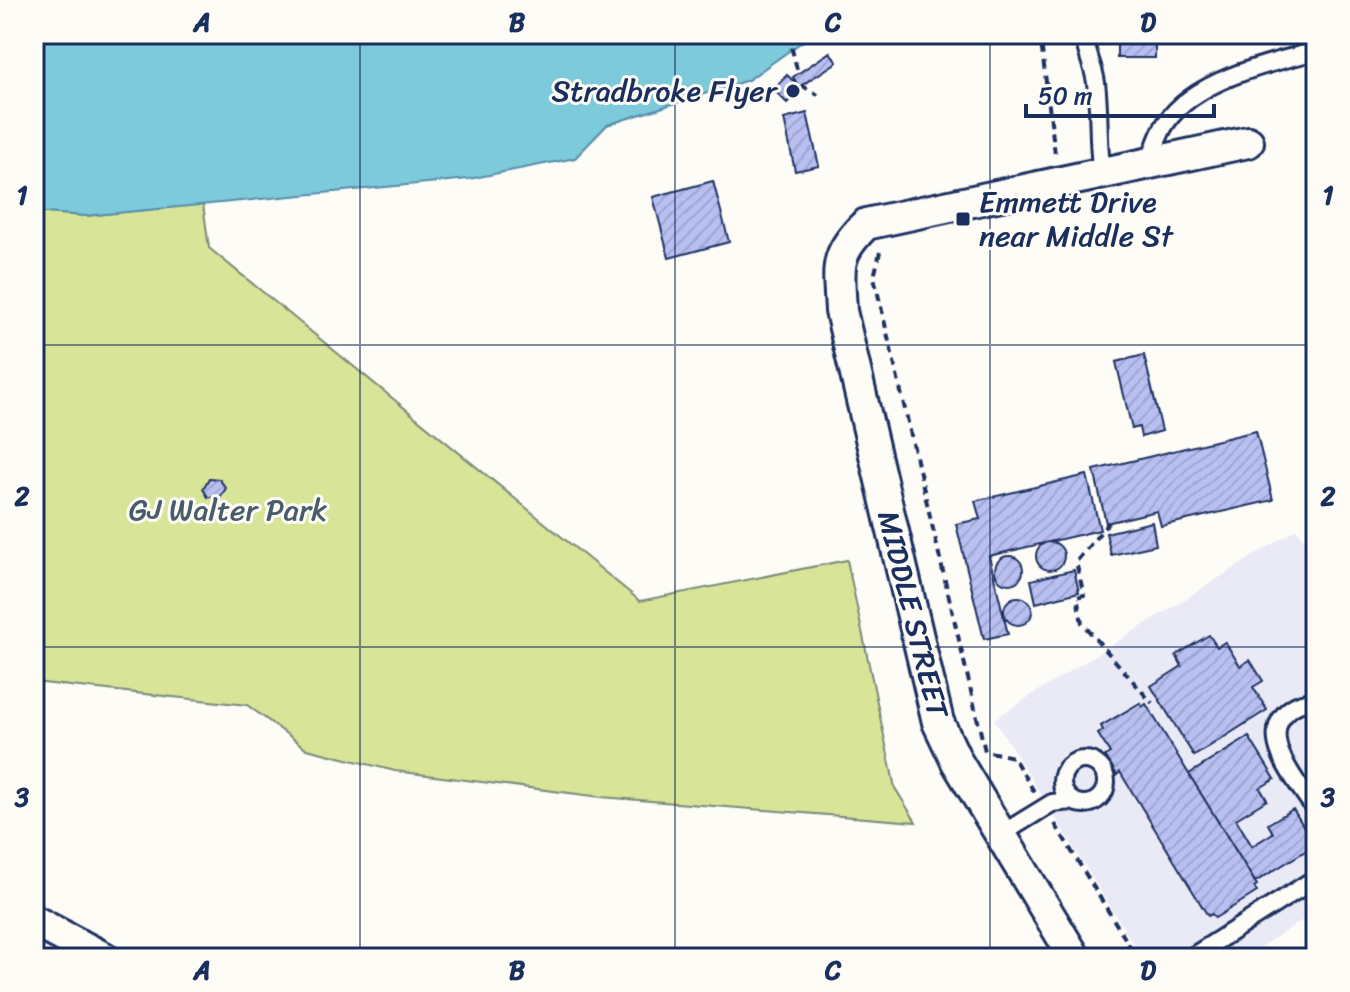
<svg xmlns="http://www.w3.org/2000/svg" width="1350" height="992" font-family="Sriracha,sans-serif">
<defs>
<pattern id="building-hatch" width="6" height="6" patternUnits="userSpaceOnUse" patternTransform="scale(2)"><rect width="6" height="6" fill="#b9c0f1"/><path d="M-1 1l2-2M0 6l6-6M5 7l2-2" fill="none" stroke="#9ea5d1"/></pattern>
</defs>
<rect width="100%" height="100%" fill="#fdfcf7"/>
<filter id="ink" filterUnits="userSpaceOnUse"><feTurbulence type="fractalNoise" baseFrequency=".0125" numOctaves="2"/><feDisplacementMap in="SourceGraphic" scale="16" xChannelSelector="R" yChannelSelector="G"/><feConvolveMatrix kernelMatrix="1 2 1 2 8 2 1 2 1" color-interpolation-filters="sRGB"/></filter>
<g filter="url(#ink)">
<path fill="#e9eaf5" d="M1297,529L1316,559V912L1242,958H1142L994,719Z"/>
<path fill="#d8e497" stroke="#7a8a7a" stroke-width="2" d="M203,204L209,248L640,601L847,560L895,788L916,822L601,797L395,771L307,749L247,705L34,682V212L85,216Z"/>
<path fill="#7dcadb" stroke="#568ca9" stroke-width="2" d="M34,34H813L748,80L607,125L575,158L469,179L85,216L34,212Z"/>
<path fill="url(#building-hatch)" stroke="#1b2f5e" stroke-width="2" d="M1117,34H1155V58H1117Z
M1207,34H1235L1209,40Z
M830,52L837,62L799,87L793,77Z
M787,75L801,88L787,103L773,89Z
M807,113L819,166L795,171L784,119Z
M713,181L729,242L669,258L653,197Z
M1144,355L1162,431L1141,437L1139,427L1132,429L1116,362Z
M1256,431L1273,500L1161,526L1157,511L1106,523L1094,470Z
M1087,475L1100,530L989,556L1008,634L984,639L956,524L980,519L975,501Z
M209,478L219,479L226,488L220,498L208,497L203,489Z
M1152,522L1156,545L1111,555L1106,533Z
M1036 556a14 14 0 1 1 28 0a14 14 0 1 1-28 0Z
M995 570a14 14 0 1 1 28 0a14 14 0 1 1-28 0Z
M1074,570L1079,592L1036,603L1031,580Z
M1004 611a14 14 0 1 1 28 0a14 14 0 1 1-28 0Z
M1209,635L1217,647L1225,642L1240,666L1250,660L1263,681L1253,687L1267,710L1194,756L1151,686L1182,666L1176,655Z
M1140,703L1142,707L1146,704L1257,885L1254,887L1257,892L1215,918L1212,914L1208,916L1120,772L1117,775L1105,756L1110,753L1098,734L1103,730L1101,726Z
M1249,737L1275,779L1260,788L1267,800L1236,819L1252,846L1273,833L1268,824L1293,809L1315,845L1255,882L1189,774Z"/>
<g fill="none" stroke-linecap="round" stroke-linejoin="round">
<defs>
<path id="lane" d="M1084,34C1085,52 1094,66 1096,83C1100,113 1097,142 1102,173
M1149,163C1154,151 1158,134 1166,123C1194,80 1269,63 1316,51
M1316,701C1302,701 1292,705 1283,716C1261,744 1301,786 1316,811
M1062 782a22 22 0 1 1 44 0a22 22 0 1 1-44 0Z
M1000,835L1052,803L1072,801
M1190,958L1316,878"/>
<path id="street" d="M34,921L104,958
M1075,958L957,762L938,722L841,311C839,268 833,256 866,224L1248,142"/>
</defs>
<use href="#lane" stroke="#1b2f5e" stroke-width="22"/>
<use href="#street" stroke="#1b2f5e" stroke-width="36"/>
<path stroke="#1b2f5e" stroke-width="4" stroke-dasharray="8 6" stroke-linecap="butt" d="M788,34L798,73
M1040,34L1055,154
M801,85L818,95
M880,252L874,277L985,751L1013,757L1035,793
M1109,522L1076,562L1084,595L1077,597L1082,623L1152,703
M1055,824L1137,958"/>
<use href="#lane" stroke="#fdfcf7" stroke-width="16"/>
<use href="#street" stroke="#fdfcf7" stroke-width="30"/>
</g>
</g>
<path fill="none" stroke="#1b2f5e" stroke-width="2" stroke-opacity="0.55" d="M360,34V958M675,34V958M990,34V958M34,345H1316M34,647H1316"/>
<g fill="#1b2f5e" stroke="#fdfcf7" stroke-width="3">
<circle cx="793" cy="91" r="8"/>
<rect x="955" y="211" width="16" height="16" rx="4"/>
</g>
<g text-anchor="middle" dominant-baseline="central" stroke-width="6" stroke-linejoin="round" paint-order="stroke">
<g font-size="30" fill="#1b2f5e" stroke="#fdfcf7" text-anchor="end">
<text x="777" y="91">Stradbroke Flyer</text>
<text x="979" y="202" text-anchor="start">Emmett Drive<tspan x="979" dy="34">near Middle St</tspan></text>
</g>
<g font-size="30" fill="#4a5c6c" stroke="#fdfcf7">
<text x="228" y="510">GJ Walter Park</text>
</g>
<g font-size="30" fill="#1b2f5e" stroke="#fdfcf7">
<text transform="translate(913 614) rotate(76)">MIDDLE STREET</text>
</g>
</g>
<rect width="1350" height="992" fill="none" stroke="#fdfcf7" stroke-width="88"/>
<path d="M1026 104v12h188v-12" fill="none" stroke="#1b2f5e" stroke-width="4"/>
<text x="1038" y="104" font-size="24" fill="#1b2f5e" stroke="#fdfcf7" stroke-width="6" paint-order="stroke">50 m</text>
<rect x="44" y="44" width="1262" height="904" fill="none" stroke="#1b2f5e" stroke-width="3"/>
<g font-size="26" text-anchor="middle" font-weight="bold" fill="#1b2f5e">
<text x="202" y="31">A</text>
<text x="517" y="31">B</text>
<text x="833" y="31">C</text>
<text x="1148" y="31">D</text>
<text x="22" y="204">1</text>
<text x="1328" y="204">1</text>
<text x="22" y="505">2</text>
<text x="1328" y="505">2</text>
<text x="22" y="806">3</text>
<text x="1328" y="806">3</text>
<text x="202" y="979">A</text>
<text x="517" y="979">B</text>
<text x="833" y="979">C</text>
<text x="1148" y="979">D</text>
</g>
</svg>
